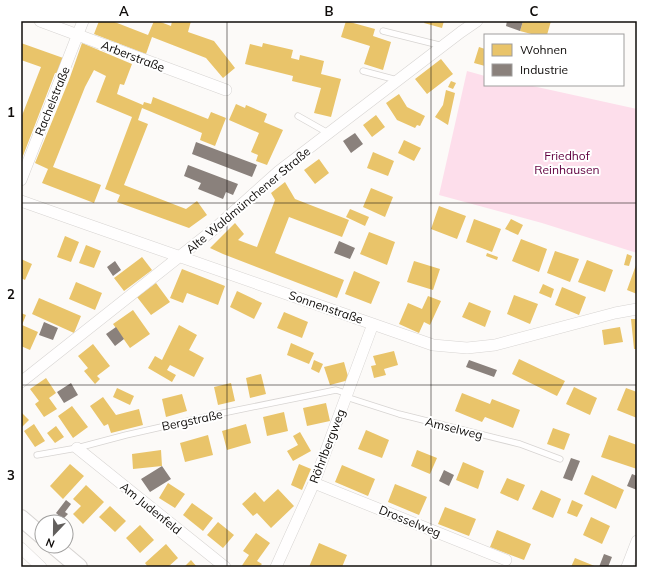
<svg xmlns="http://www.w3.org/2000/svg" width="658" height="588" font-family="Mulish,sans-serif">
<rect width="100%" height="100%" fill="#fcfaf8"/>
<path fill="#fddeeb" d="M467,71L485,76V85H528L637,109V253L542,223L439,195Z"/>
<path fill="#e9c46a" d="M99,21H112L148,35L154,21H158L171,26L172,21H191L188,32L214,41L235,68L223,78L206,58L152,37L146,54L94,34Z
M346,21L375,29L373,36L391,42L383,70L364,64L370,46L341,37Z
M425,21H444L442,28L424,23Z
M523,21H551L547,35H535L520,31Z
M21,43L66,59L61,74L55,73L21,161V118L41,67L21,60Z
M82,43L132,64L124,85L120,84L117,94L143,105L144,102L151,104L153,97L208,119L211,112L226,118L215,146L200,140L202,133L142,108L138,120L148,124L124,185L186,209L197,201L207,215L189,228L117,202L120,195L105,189L132,117L96,102L106,76L94,70L85,87L53,167L101,185L94,203L42,183L48,169L35,163L69,80Z
M263,43L293,50L291,58L299,60L300,55L324,61L321,74L341,79L331,117L314,113L321,88L292,81L293,76L245,64L250,44L262,47Z
M479,47L485,49V66L474,63Z
M441,59L453,74L427,94L415,79Z
M451,81L456,83L453,89L448,87Z
M446,90L455,93L448,125L435,117L443,105Z
M399,94L407,107L425,116L420,126L417,125L415,128L397,120L386,103Z
M236,104L245,108L246,105L267,114L264,122L283,130L267,165L256,161L258,155L251,152L259,133L229,120Z
M376,115L385,127L372,137L363,125Z
M404,140L421,148L414,161L398,153Z
M373,152L394,161L388,176L367,168Z
M319,159L329,173L315,184L304,170Z
M285,182L295,199L349,220L342,237L289,217L275,253L344,280L337,298L223,254L210,248L235,223L244,234L238,240L257,247L275,200L271,193Z
M371,188L393,197L385,217L363,207Z
M439,206L466,216L457,239L431,229Z
M350,209L369,217L365,226L346,217Z
M474,219L501,229L492,252L466,242Z
M511,219L523,225L518,235L505,229Z
M369,232L395,242L387,265L360,254Z
M65,236L79,242L71,262L57,257Z
M521,239L547,249L539,272L512,261Z
M86,245L101,251L94,268L79,263Z
M555,251L579,259L570,282L547,273Z
M487,253L498,257L497,260L486,256Z
M627,254L632,256L629,266L624,265Z
M142,257L152,270L124,291L114,278Z
M21,259L32,264L25,280L21,278Z
M587,260L613,270L605,292L578,282Z
M414,261L440,269L433,290L407,282Z
M636,265H637V294L627,290Z
M182,269L225,286L218,305L187,293L183,303L170,298Z
M354,271L380,282L371,304L345,294Z
M76,282L102,293L95,310L69,299Z
M156,283L170,302L151,315L137,297Z
M543,284L554,289L551,298L539,293Z
M562,287L586,297L579,315L555,305Z
M237,291L262,303L254,319L230,307Z
M514,295L538,304L530,324L507,314Z
M428,296L441,301L430,325L424,322L419,333L399,324L408,303L422,309Z
M39,298L81,316L74,333L32,314Z
M469,302L491,311L485,327L462,317Z
M133,310L150,334L130,348L113,324Z
M284,312L308,322L302,338L277,328Z
M21,313L26,315L22,325L38,332L30,350L21,346Z
M631,319H637V349H634Z
M179,325L197,335L189,350L204,358L194,377L170,365L167,370L176,375L172,382L148,368L155,356L162,360Z
M620,327L623,342L604,345L602,330Z
M291,343L314,353L309,364L287,355Z
M93,344L110,366L97,376L100,379L95,384L84,371L88,368L78,356Z
M394,351L398,365L384,369L386,375L374,378L371,366L376,365L373,356Z
M519,359L565,381L557,396L512,374Z
M314,360L323,364L319,373L311,369Z
M344,362L349,380L330,385L324,367Z
M261,374L266,394L250,398L246,378Z
M46,378L56,393L49,398L57,409L44,417L35,404L39,401L30,389Z
M231,383L235,401L218,405L214,387Z
M574,387L597,398L590,415L566,404Z
M117,388L134,396L130,405L113,397Z
M626,388L637,392V418L617,410Z
M462,393L490,404L492,399L520,410L513,428L485,417L482,422L455,411Z
M182,394L187,411L166,417L162,399Z
M103,397L116,415L139,409L143,425L111,433L108,424L104,426L90,406Z
M326,403L330,421L307,426L303,408Z
M72,406L88,427L73,438L58,416Z
M21,412L29,420L21,428Z
M284,412L288,431L267,436L263,417Z
M34,424L45,441L35,447L24,431Z
M246,424L251,443L227,450L222,431Z
M56,426L64,437L55,443L47,433Z
M553,428L570,434L564,450L547,444Z
M366,430L389,440L382,458L358,449Z
M300,432L311,451L293,461L287,451L298,445L293,436Z
M208,435L213,455L185,462L180,443Z
M609,435L637,445V469L601,457Z
M161,450L162,466L133,469L132,454Z
M417,450L437,458L430,474L411,466Z
M463,462L484,471L478,489L456,480Z
M70,464L84,476L63,499L50,486Z
M299,464L311,469L302,490L291,485Z
M342,465L375,479L368,496L335,482Z
M592,475L624,490L616,509L584,494Z
M507,478L525,485L518,501L500,493Z
M168,483L185,494L175,508L159,498Z
M395,484L427,497L419,515L388,502Z
M86,485L104,502L83,524L73,514L81,506L73,499Z
M278,489L294,506L271,528L257,513L253,516L242,504L255,492L264,502Z
M541,490L561,499L553,518L532,509Z
M572,500L583,505L577,517L567,513Z
M192,503L213,518L203,531L183,515Z
M110,506L126,521L115,532L99,517Z
M445,507L476,519L469,536L438,524Z
M591,517L610,526L602,544L583,535Z
M218,522L234,535L223,548L207,535Z
M140,525L154,540L140,553L126,538Z
M497,530L531,544L524,560L490,547Z
M256,533L270,543L257,561L262,564L259,567H241L249,555L243,551Z
M319,543L347,555L342,567H309Z
M166,544L178,558L168,567H148L145,563Z
M575,558L597,567H571Z
M191,560L197,567H184Z"/>
<path fill="#8a817c" d="M507,21H523L520,31L506,26Z
M355,133L363,144L351,153L343,141Z
M196,142L257,165L252,177L192,154Z
M188,165L238,184L233,195L226,192L223,199L198,189L201,183L184,176Z
M339,241L355,248L350,259L334,253Z
M115,261L121,270L113,276L107,267Z
M44,322L58,328L53,340L39,335Z
M116,327L124,339L115,346L106,334Z
M469,360L497,370L494,377L466,367Z
M71,383L78,395L64,403L57,392Z
M571,458L580,461L572,481L563,478Z
M162,466L171,479L150,492L141,479Z
M444,470L454,475L449,486L439,481Z
M632,474L637,476V490L627,486Z
M66,500L71,504L65,512L68,514L63,519L56,513Z
M604,554L612,557L608,567H599Z"/>
<g fill="none" stroke-linecap="round" stroke-linejoin="round">
<defs>
<path id="lane" d="M383,31L443,46
M363,71L397,80
M298,116L328,133
M346,397L399,414L520,444L560,459
M37,455L77,448L126,435L223,413L336,390L348,394"/>
<path id="street" d="M40,21L226,90
M21,180L83,21
M21,201L89,225L433,345L467,348L495,345L615,313L637,309
M21,382L213,230L279,171L461,32L477,21
M77,448L225,567
M314,483L506,560
M21,548L41,567
M276,567L314,483L373,324
M627,567L637,541"/>
<path id="secondary" d="M21,518L42,536
M54,546L79,567"/>
</defs>
<use href="#lane" stroke="#d7d4d2" stroke-width="7"/>
<use href="#street" stroke="#d7d4d2" stroke-width="12"/>
<use href="#secondary" stroke="#d7d4d2" stroke-width="18"/>
<use href="#lane" stroke="#fffefe" stroke-width="5.5"/>
<use href="#street" stroke="#fffefe" stroke-width="11"/>
<use href="#secondary" stroke="#fffefe" stroke-width="16"/>
</g>
<path fill="none" stroke="#0f0c0a" stroke-width="1" stroke-opacity="0.55" d="M227,21V567M431,21V567M21,203H637M21,385H637"/>
<g text-anchor="middle" dominant-baseline="central" stroke-width="4" stroke-linejoin="round" paint-order="stroke">
<g font-size="12" fill="#0f0c0a" stroke="#fff">
<text transform="translate(133 56) rotate(21)">Arberstraße</text>
<text transform="translate(52 101) rotate(-68)">Rachelstraße</text>
<text transform="translate(248 200) rotate(-40)">Alte Waldmünchener Straße</text>
<text transform="translate(326 307) rotate(19)">Sonnenstraße</text>
<text transform="translate(192 420) rotate(-12)">Bergstraße</text>
<text transform="translate(454 428) rotate(14)">Amselweg</text>
<text transform="translate(327 446) rotate(-69)">Röhrlbergweg</text>
<text transform="translate(151 508) rotate(39)">Am Judenfeld</text>
<text transform="translate(410 521) rotate(22)">Drosselweg</text>
</g>
<g font-size="12" fill="#61003f" stroke="#fff">
<text x="567" y="155">Friedhof<tspan x="567" dy="14">Reinhausen</tspan></text>
</g>
</g>
<rect width="658" height="588" fill="none" stroke="#ffffff" stroke-width="44"/>
<rect x="484" y="34" width="140" height="52" fill="#ffffff" stroke="#9f9e9d"/>
<rect x="492" y="44" width="20" height="12" fill="#e9c46a" stroke="#9f9e9d"/>
<text x="520" y="54" font-size="12" fill="#0f0c0a">Wohnen</text>
<rect x="492" y="64" width="20" height="12" fill="#8a817c" stroke="#9f9e9d"/>
<text x="520" y="74" font-size="12" fill="#0f0c0a">Industrie</text>
<g transform="translate(54 534) rotate(202)"><circle r="19" fill="#ffffff" stroke="#9f9e9d"/>
<path d="M0-3L7 15L0 10L-7 15Z" fill="#625f5d"/>
<text y="-6" font-size="11" font-weight="bold" text-anchor="middle" fill="#0f0c0a">N</text>
</g>
<rect x="22" y="22" width="614" height="544" fill="none" stroke="#0f0c0a" stroke-width="1.5"/>
<g font-size="13" text-anchor="middle" font-weight="bold" fill="#0f0c0a">
<text x="124" y="16">A</text>
<text x="329" y="16">B</text>
<text x="534" y="16">C</text>
<text x="11" y="117">1</text>
<text x="11" y="299">2</text>
<text x="11" y="480">3</text>
</g>
</svg>
